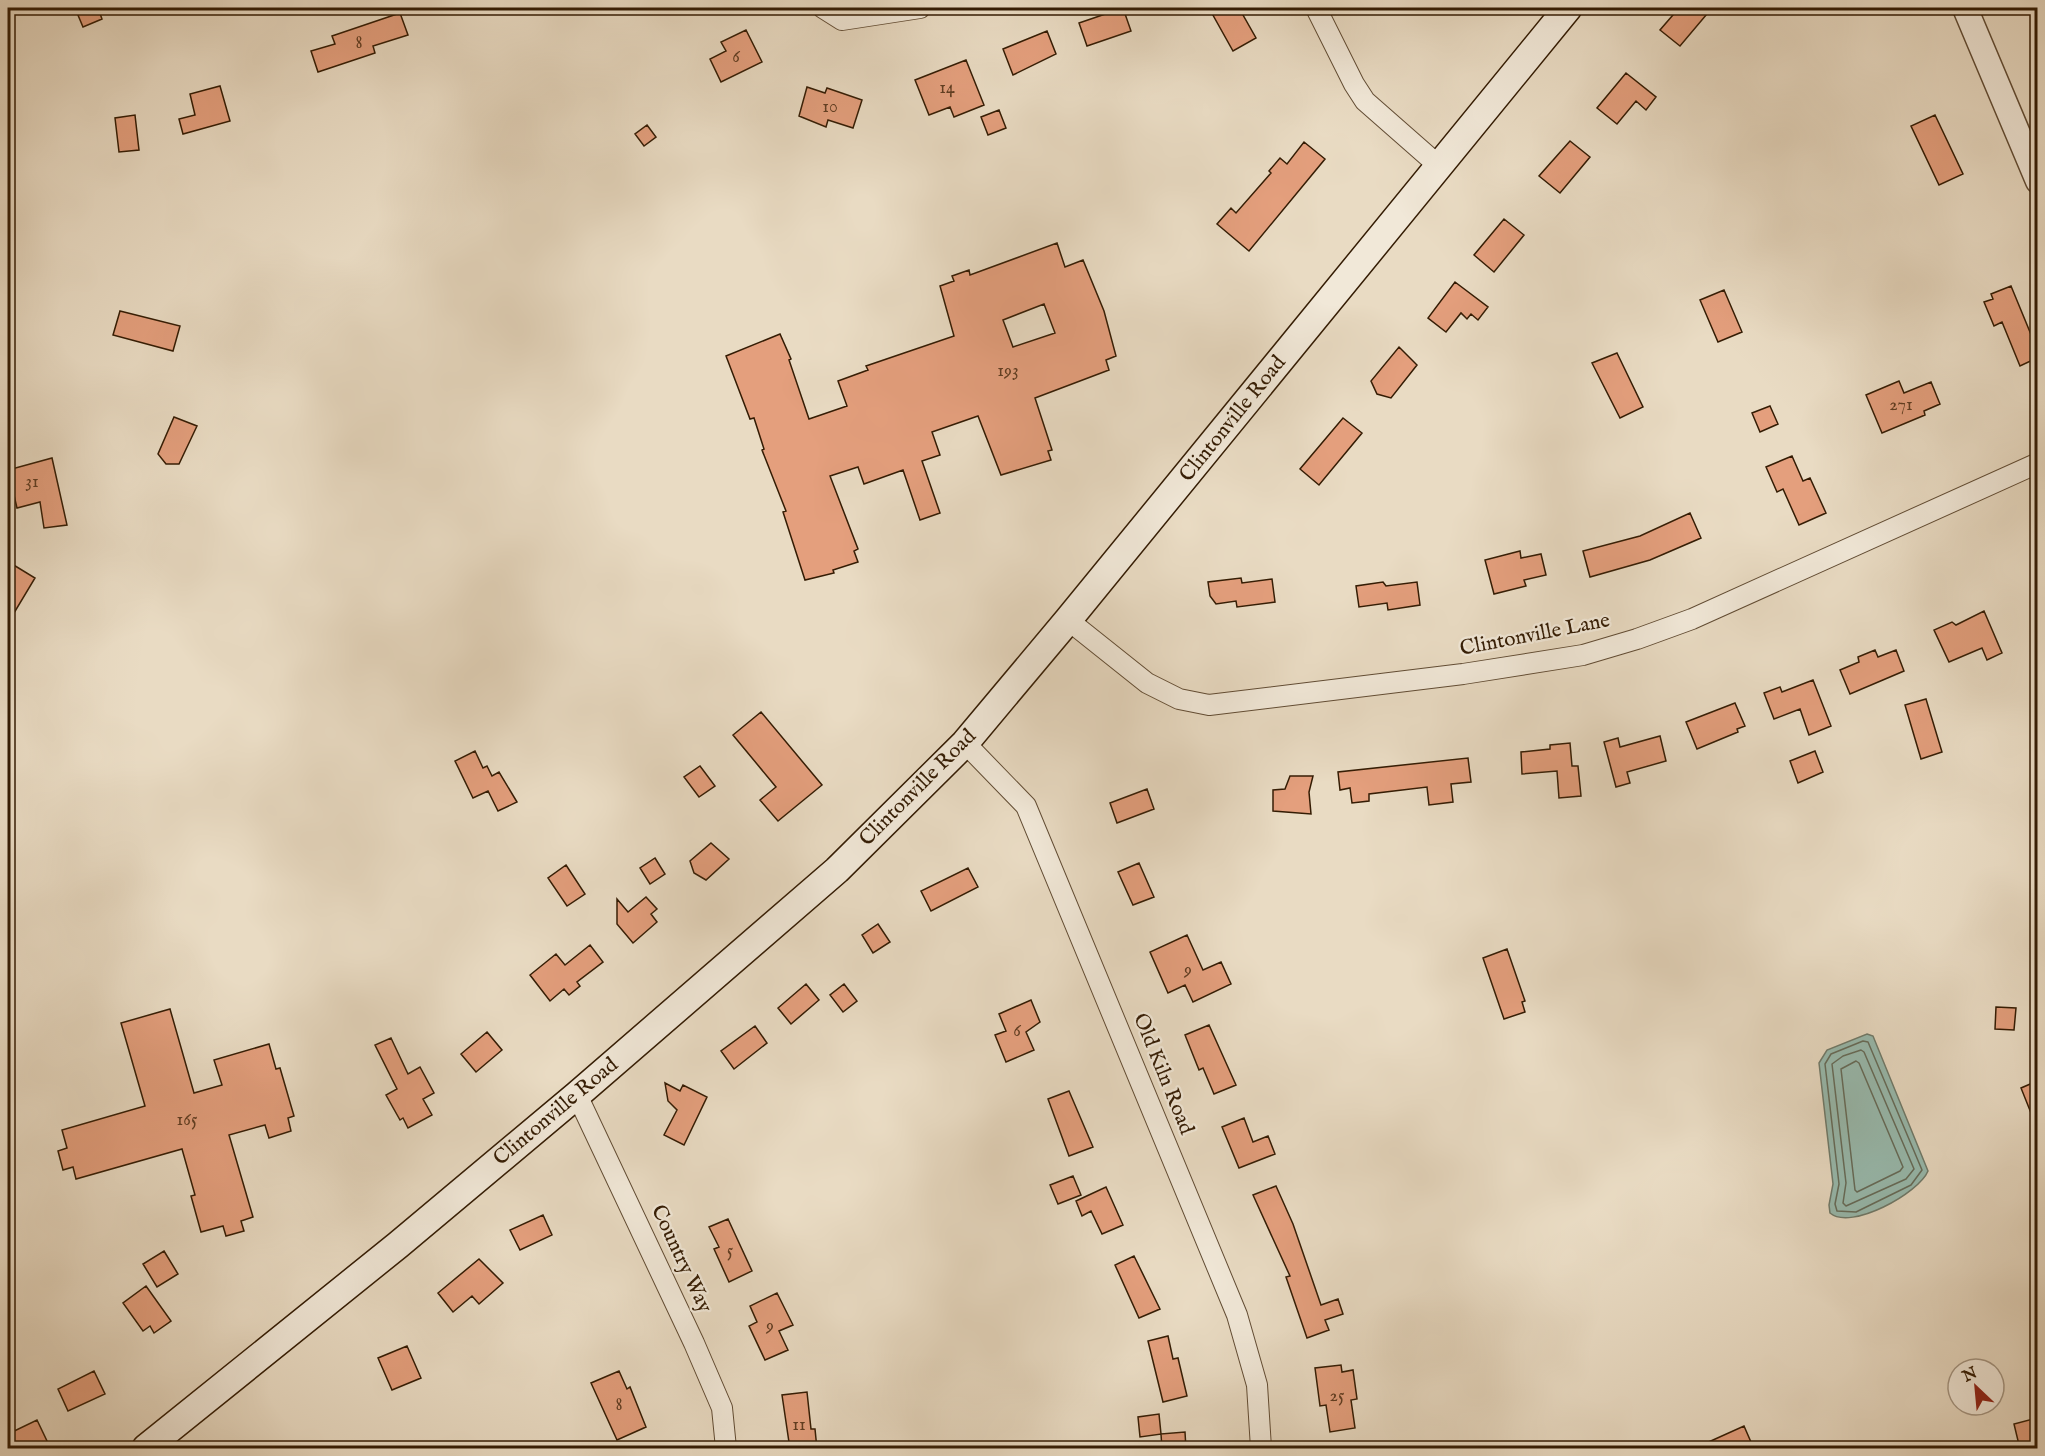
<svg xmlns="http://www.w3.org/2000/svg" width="2045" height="1456" font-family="'IM FELL English',serif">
<rect width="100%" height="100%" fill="#e9dbc3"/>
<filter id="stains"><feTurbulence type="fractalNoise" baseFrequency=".00333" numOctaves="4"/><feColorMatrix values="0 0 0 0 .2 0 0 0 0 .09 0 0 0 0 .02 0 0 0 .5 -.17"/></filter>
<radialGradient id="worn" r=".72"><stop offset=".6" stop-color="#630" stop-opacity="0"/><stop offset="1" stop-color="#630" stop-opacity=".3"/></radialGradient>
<path fill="#98bbaf" stroke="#707b6b" stroke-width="1.5" d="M1867,1034L1873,1036L1928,1171C1919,1193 1851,1231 1830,1213L1829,1205L1833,1184L1819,1063L1827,1050Z"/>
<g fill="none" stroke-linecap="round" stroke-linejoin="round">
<path stroke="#666c5a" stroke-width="1.5" d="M1863,1041L1868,1042L1922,1170L1911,1185L1856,1212L1837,1211L1835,1204L1839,1184L1825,1064L1831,1054Z
M1861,1050L1864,1052L1914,1169L1906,1179L1846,1206L1843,1203L1846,1183L1832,1064L1843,1056Z
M1856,1061L1859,1063L1903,1167L1900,1171L1857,1192L1855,1190L1841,1069Z"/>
</g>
<path fill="#e49f7d" stroke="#341c04" stroke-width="1.5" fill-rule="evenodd" d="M75,8H98L102,19L83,27Z
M1123,8L1131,31L1087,46L1079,23Z
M1209,8H1239L1256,38L1233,51Z
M1679,8H1712L1680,46L1660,30Z
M400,13L408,35L373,46L375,53L318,72L311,51L335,44L332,36Z
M746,30L762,62L721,82L710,59L726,51L721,42Z
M1047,31L1056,54L1013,75L1003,49Z
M966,60L984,105L954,117L950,107L929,115L915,80Z
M1626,73L1656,97L1646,110L1636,101L1617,124L1597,108Z
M220,86L230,121L183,134L179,119L195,115L190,94Z
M807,87L825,93L827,88L862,100L853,128L828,120L826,127L799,116Z
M999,110L1006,128L988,135L981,117Z
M135,115L139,150L119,152L115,118Z
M1935,115L1963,174L1939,185L1911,126Z
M647,125L656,137L644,146L635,134Z
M1570,141L1590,157L1560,193L1539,176Z
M1304,142L1325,159L1249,251L1217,224L1231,208L1236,213L1271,173L1269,171L1280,158L1287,164Z
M1504,219L1524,235L1494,272L1474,255Z
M1057,243L1065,267L1083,260L1104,311L1116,356L1106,360L1109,370L1035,398L1052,450L1048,451L1051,460L1001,475L978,416L932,432L940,455L922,461L940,513L920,520L903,470L864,484L858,467L830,476L858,549L854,551L858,562L833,570L834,573L805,580L783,512L786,511L762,450L764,449L754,418L750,419L726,356L780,334L791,359L789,360L809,419L847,406L838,381L868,370L866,366L954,336L940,286L954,281L952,276L969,270L970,275ZM1044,304L1055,333L1013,347L1003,320Z
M1455,282L1488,307L1478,320L1471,314L1467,319L1461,313L1446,332L1428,318Z
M2011,286L2037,349V358L2020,366L2002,322L1994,326L1984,302L1993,299L1991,294Z
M1724,290L1742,332L1718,342L1700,300Z
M120,311L180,326L173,351L113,335Z
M1399,347L1417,365L1391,398L1377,394L1371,381Z
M1617,353L1643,407L1620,418L1592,363Z
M1899,381L1904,393L1931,382L1940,404L1924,411L1925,415L1882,433L1866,395Z
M1770,406L1778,424L1760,432L1752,413Z
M174,417L197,426L179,464H166L158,454Z
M1343,418L1362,433L1319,485L1300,469Z
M1792,456L1803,481L1810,478L1826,513L1799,525L1783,489L1777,492L1766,467Z
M52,458L67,525L44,528L40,502L17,508L8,470Z
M1690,513L1701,538L1650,560L1590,577L1583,551L1640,536Z
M1520,551L1521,558L1541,554L1546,575L1524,580L1526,586L1494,594L1485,560Z
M12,564L35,578L8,623V572Z
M1241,578L1242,583L1272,579L1275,602L1237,607L1236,601L1216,604L1210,596L1208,582Z
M1383,582L1386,586L1417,582L1420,605L1388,610L1387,603L1359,607L1356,586Z
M1984,611L2002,653L1987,660L1982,648L1949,662L1934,630L1952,622L1956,625Z
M1875,650L1878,657L1896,650L1904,671L1850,694L1840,670L1859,662L1858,657Z
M1813,680L1831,726L1809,735L1800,709L1774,719L1764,693L1780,687L1782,692Z
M1926,699L1942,752L1921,759L1905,705Z
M1735,703L1745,726L1737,729L1738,732L1697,749L1686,722Z
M761,712L822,785L778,821L760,800L776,787L733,735Z
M1660,736L1666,761L1627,772L1630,783L1616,787L1604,742L1618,738L1620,747Z
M1570,743L1572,766H1578L1581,796L1559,798L1557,771L1522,774L1521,752L1550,749V745Z
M475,751L483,768L487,766L492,776L499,772L517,802L498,811L488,791L473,798L455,761Z
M1815,751L1823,772L1798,783L1790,761Z
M1468,758L1471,782L1451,784L1453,802L1429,805L1427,787L1369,794V801L1352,803L1350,788L1340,790L1338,772Z
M700,766L715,786L699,797L684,777Z
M1290,776H1313L1309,792L1311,814L1273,811V790L1285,789Z
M1147,789L1154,809L1117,823L1110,803Z
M711,843L729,859L706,880L694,873L690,861Z
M655,858L665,874L650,884L640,868Z
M1139,863L1154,897L1133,905L1118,872Z
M566,865L585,894L567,906L548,878Z
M968,868L978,887L931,911L921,891Z
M646,897L657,909L651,914L657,922L633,943L617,924V899L628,912Z
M878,924L890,942L873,953L862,935Z
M1187,935L1203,970L1221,962L1231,984L1193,1002L1185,985L1168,993L1150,952Z
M590,945L603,962L577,982L580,986L569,995L564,989L550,1001L530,975L556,954L565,965Z
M1507,949L1525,1001L1522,1002L1525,1012L1504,1019L1483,958Z
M806,984L819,1000L791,1024L778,1008Z
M844,984L857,1001L843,1012L830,995Z
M1031,1000L1040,1022L1026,1032L1034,1050L1006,1062L995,1035L1006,1031L999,1014Z
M1996,1007L2016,1008L2014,1030L1995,1029Z
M170,1009L194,1093L222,1085L214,1060L269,1044L276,1069L280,1068L294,1116L288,1118L291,1131L269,1138L265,1125L229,1135L253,1217L241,1221L244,1231L226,1236L223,1226L201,1232L191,1196L195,1195L182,1149L76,1179L73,1167L63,1170L58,1151L67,1148L62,1130L145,1106L121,1023Z
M1209,1025L1236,1085L1214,1094L1203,1068L1199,1070L1185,1035Z
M755,1026L767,1043L734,1069L721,1051Z
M487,1032L502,1050L476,1072L461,1054Z
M391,1038L408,1074L420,1067L434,1093L423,1099L432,1115L408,1128L403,1118L400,1120L386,1095L397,1089L375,1045Z
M2037,1081V1128L2021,1088Z
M665,1083L680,1091L683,1085L707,1097L684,1145L664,1135L677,1110L668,1101Z
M1069,1091L1093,1147L1069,1156L1048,1099Z
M1244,1118L1253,1142L1268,1136L1275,1154L1239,1168L1222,1127Z
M1073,1176L1081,1195L1058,1204L1050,1185Z
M1276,1186L1293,1224L1321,1305L1338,1299L1343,1314L1325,1320L1329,1330L1307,1338L1286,1277L1290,1276L1253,1195Z
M1106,1187L1123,1225L1102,1234L1091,1211L1082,1216L1076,1201Z
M543,1215L552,1235L520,1250L510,1230Z
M728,1219L752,1271L729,1282L714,1249L719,1247L709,1227Z
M164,1251L178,1274L157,1287L143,1264Z
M1134,1256L1160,1309L1139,1318L1115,1265Z
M479,1259L503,1283L479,1304L472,1296L453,1312L438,1293Z
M146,1286L171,1321L154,1333L150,1326L143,1331L123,1303Z
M777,1293L793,1325L779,1331L788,1350L765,1360L749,1326L757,1322L750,1306Z
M1168,1336L1173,1359L1178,1358L1187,1396L1163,1402L1148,1341Z
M407,1346L421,1378L392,1390L378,1358Z
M1341,1365L1342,1372L1353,1370L1357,1399L1351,1400L1355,1428L1330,1432L1326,1405L1320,1406L1315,1368Z
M94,1371L105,1394L68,1411L58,1389Z
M619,1371L627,1389L630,1387L646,1427L617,1440L591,1383Z
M807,1392L811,1429H815L817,1449H790L782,1395Z
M1159,1414L1161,1434L1185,1432L1186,1449H1162L1161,1434L1140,1437L1138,1417Z
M2037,1418V1449H2020L2014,1424Z
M37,1420L47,1441L31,1449H8V1434Z
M1744,1426L1754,1449H1693Z"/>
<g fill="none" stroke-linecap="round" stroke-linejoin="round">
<defs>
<path id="minor" d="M823,8L842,20L920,8
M1316,8L1354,84L1365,101L1439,166
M1068,620L1147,683L1179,699L1209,705L1463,674L1583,655L1637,639L1692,619L2038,463
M965,743L1026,806L1237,1315L1257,1385L1261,1448
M577,1095L694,1343L722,1408L726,1448"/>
<path id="tertiary" d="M1965,8L2038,181"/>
<path id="secondary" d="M146,1448L398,1245L577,1095L837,870L965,743L1068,620L1568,8"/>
</defs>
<use href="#minor" stroke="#614c34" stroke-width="22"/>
<use href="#tertiary" stroke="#614c34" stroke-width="27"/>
<use href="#secondary" stroke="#341c04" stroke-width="30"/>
<use href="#minor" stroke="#f1e8d8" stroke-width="20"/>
<use href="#tertiary" stroke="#f1e8d8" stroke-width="24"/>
<use href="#secondary" stroke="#f1e8d8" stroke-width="27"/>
</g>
<g text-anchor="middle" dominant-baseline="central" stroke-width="4.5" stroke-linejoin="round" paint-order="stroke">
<g font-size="18" fill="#603d22">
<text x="359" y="43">8</text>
<text x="736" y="57">6</text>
<text x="947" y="88">14</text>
<text x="830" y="107">10</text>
<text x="1008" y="371">193</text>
<text x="1901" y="405">271</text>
<text x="32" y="482">31</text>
<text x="1188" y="970">9</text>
<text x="1017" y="1031">6</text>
<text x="187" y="1120">165</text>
<text x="730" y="1251">5</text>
<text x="770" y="1326">9</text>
<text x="1337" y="1396">25</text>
<text x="619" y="1405">8</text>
<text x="799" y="1425">11</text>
</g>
<g font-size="21" fill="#341c04" stroke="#f1e8d8">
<text transform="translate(1233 419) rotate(-51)">Clintonville Road</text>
<text transform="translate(1535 635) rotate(-11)">Clintonville Lane</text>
<text transform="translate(918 788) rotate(-45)">Clintonville Road</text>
<text transform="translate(1163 1074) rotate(68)">Old Kiln Road</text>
<text transform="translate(556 1112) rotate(-40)">Clintonville Road</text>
<text transform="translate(681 1259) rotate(65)">Country Way</text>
</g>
</g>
<rect width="2045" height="1456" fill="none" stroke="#e9dbc3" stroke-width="30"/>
<rect x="9" y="9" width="2027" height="1438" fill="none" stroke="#341c04" stroke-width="3"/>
<rect x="15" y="15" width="2015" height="1426" fill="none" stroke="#341c04" stroke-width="1.5"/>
<g transform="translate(1976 1387) rotate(334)"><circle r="28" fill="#f1e8d8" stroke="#a59683" stroke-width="1.5"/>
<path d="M0-4.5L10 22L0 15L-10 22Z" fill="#8f2418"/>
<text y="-9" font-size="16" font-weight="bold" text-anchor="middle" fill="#341c04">N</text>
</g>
<rect width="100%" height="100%" filter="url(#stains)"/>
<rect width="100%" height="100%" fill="url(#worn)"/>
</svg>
